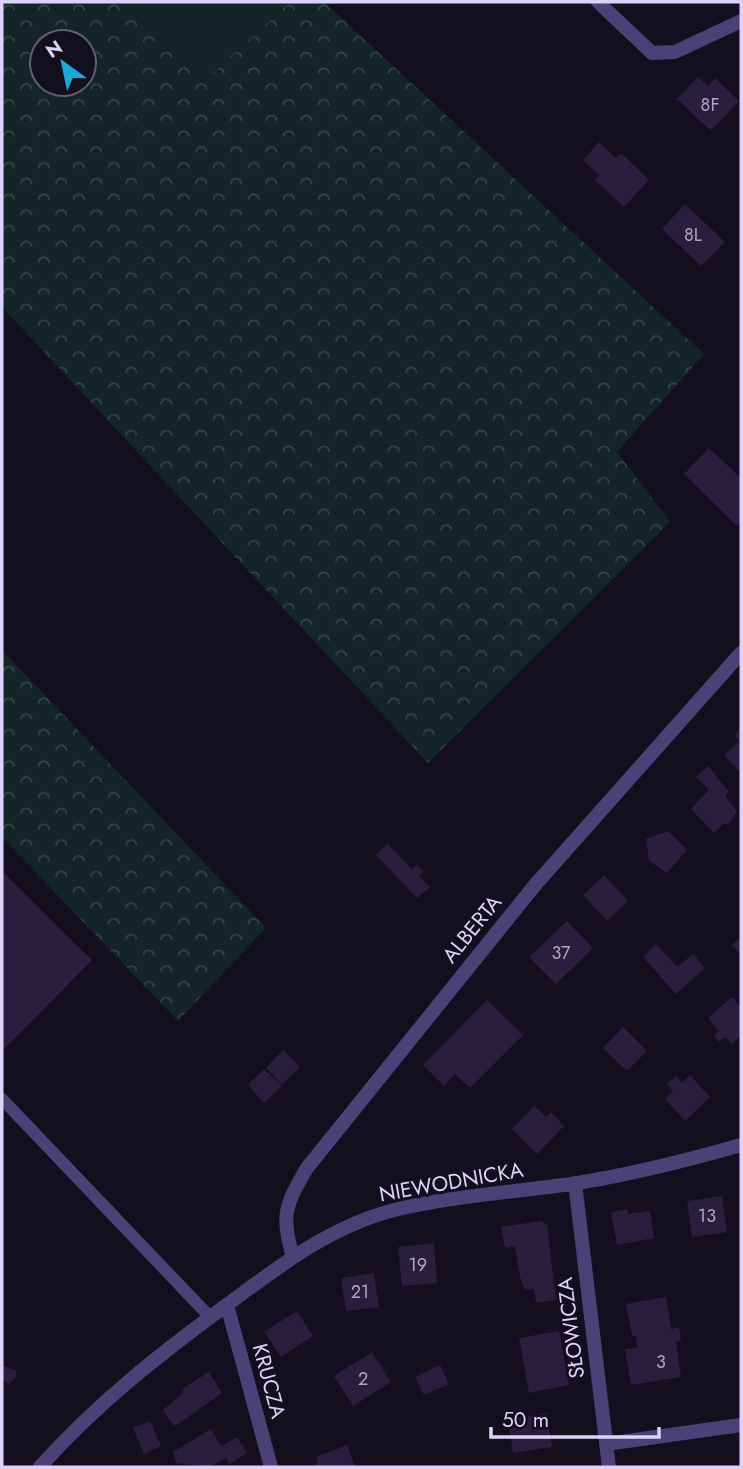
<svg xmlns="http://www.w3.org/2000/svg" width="743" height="1469" font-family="Jost,sans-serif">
<defs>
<pattern id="forest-crowns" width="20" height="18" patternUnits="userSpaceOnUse" patternTransform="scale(1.75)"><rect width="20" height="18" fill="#132527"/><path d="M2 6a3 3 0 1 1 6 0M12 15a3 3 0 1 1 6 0" fill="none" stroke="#354447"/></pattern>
</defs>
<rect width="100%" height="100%" fill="#140f1e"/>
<path fill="url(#forest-crowns)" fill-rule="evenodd" d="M2,2H122L202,82L290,2H324L704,354L617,452L670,522L428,763L2,307ZM42,42H84V84H42Z
M2,650L266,928L178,1021L2,837Z"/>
<path fill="#132527" d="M122,2H290L202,83Z"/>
<path fill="#291e3d" d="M698,77L708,86L715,78L739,101L711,131L677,99Z
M599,142L616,158L621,153L649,180L624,207L595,180L599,175L583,160Z
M685,204L725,242L701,266L662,229Z
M709,448L741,478V522L737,526L684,474Z
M741,725V773L724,755L739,741L735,736Z
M708,766L729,792L725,796L737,811L729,824H723L714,833L691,809L709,790L696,777Z
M668,831L687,850L667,873L649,861L646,839Z
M387,843L412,869L417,865L424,872L419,876L430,887L417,898L376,855Z
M2,871L92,960L2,1051V993L5,990L2,987Z
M604,875L628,901L607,921L583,895Z
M567,921L593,948L556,984L529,957Z
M741,936V955L732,945Z
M656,944L677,967L693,954L705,968L676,994L643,957Z
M732,997L741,1007V1035L732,1044L725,1037L719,1042L714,1036L719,1031L708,1018Z
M487,1000L523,1035L470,1088L455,1074L444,1086L423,1065Z
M623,1027L647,1051L627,1071L603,1048Z
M283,1050L300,1067L282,1084L266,1068Z
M264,1069L282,1086L264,1103L248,1085Z
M690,1075L710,1097L685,1121L665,1099L673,1091L667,1084L676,1076L682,1083Z
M534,1106L546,1117L551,1112L564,1126L537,1154L512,1129Z
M722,1196L727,1232L692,1237L687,1201Z
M627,1209L628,1214L650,1211L654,1238L617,1245L611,1212Z
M541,1221L547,1225L556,1300L536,1303L534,1289L525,1290L520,1277L515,1246L505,1248L501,1227Z
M434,1243L437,1283L402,1286L398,1247Z
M374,1273L379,1307L346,1311L341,1278Z
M666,1297L671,1329L679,1327L681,1341L676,1342L681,1377L631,1385L625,1349L638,1348L636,1336H632L626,1304Z
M297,1311L313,1336L281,1357L264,1332Z
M559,1331L569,1385L529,1393L519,1338Z
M372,1352L391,1382L353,1406L334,1376Z
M2,1365L15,1370L17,1376L9,1384L5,1381L2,1383Z
M440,1365L449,1384L424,1395L415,1377Z
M209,1372L222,1393L174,1427L163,1410L184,1392L182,1389Z
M547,1413L552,1447L513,1453L508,1419Z
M150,1421L161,1446L144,1454L133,1428Z
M211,1429L221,1446L237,1437L247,1453L229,1464L226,1458L209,1467L176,1463L173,1452Z
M347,1445L355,1467H312L318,1462L316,1457Z"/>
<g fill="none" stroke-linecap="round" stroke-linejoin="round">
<path stroke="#4b4177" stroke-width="12" d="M2,1099L210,1317"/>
<path stroke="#4b4177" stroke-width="14" d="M598,2L652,53L675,52L741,21
M575,1183L609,1467
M293,1256C280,1216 286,1204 307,1168L535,885L741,653
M227,1305L271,1467
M606,1444L741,1425
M40,1467C97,1403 160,1354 228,1304C281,1265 332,1225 398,1209C454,1196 514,1192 571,1184C629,1175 685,1161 741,1145"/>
</g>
<g text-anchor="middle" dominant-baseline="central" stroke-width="6" stroke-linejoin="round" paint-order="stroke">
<g font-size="18" fill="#b0a6ca">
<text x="710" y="105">8F</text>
<text x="693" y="235">8L</text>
<text x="561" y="953">37</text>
<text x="707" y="1216">13</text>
<text x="418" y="1265">19</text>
<text x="360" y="1292">21</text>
<text x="661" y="1362">3</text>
<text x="363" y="1379">2</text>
</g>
<g font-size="21" fill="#ddd3f9" stroke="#140f1e">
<text transform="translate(472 929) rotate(-51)">ALBERTA</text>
<text transform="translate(451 1182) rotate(-10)">NIEWODNICKA</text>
<text transform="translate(571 1328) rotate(-97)">SŁOWICZA</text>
<text transform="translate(269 1381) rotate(75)">KRUCZA</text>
</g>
</g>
<rect width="743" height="1469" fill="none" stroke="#ddd3f9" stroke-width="7"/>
<g transform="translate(63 63) rotate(327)"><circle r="33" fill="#140f1e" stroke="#645d76" stroke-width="2"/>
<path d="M0-5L12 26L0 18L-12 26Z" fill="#1ea8d9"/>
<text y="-10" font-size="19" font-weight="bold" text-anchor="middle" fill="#ddd3f9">N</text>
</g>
<path d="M491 1427v10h168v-10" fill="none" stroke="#ddd3f9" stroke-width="3.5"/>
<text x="502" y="1427" font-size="21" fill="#ddd3f9" stroke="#140f1e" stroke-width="5" paint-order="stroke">50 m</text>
</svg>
